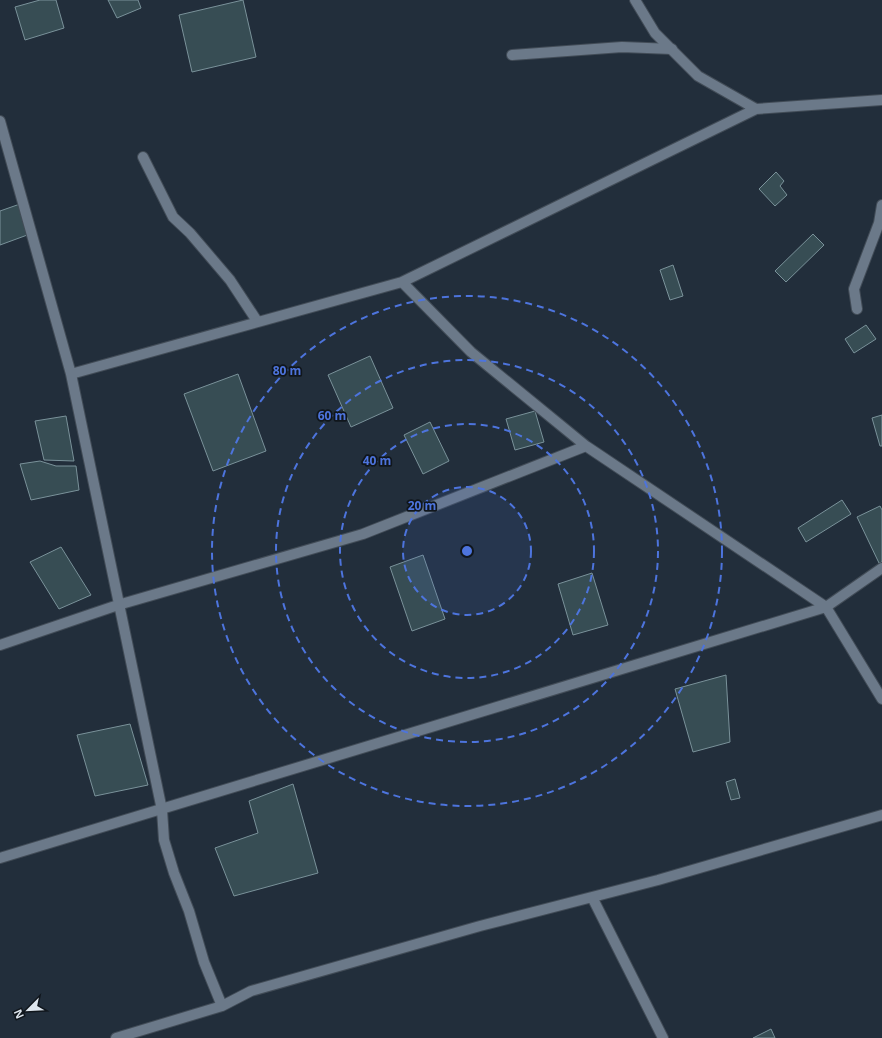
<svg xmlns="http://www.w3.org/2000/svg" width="882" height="1038" font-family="'Open Sans',sans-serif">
<rect width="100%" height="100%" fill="#222e3b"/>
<path fill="#374d54" stroke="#7a929a" d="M40,0H56L64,28L25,40L15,7Z
M108,0H138L141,8L117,18Z
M243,0L256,57L192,72L179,15Z
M776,172L784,181L780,186L787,195L775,206L759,189Z
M20,204L30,234L0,245V211Z
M813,234L824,245L786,282L775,271Z
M673,265L683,296L670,300L660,270Z
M866,325L876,339L854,353L845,339Z
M370,356L393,408L351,427L328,375Z
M238,374L266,451L213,471L184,394Z
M535,411L544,442L515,450L506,419Z
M882,415V446H880L872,418Z
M66,416L74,461L44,460L35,421Z
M430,422L449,461L423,474L404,435Z
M40,461L56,466H76L79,490L31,500L20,464Z
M842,500L851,514L806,542L798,528Z
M880,506L882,510V562L879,563L857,517Z
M61,547L91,595L59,609L30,562Z
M423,555L445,619L412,631L390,567Z
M592,573L608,625L573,635L558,584Z
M726,675L730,742L693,752L675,689Z
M130,724L148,785L95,796L77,735Z
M735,779L740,798L731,800L726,782Z
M293,784L318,873L234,896L215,848L258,833L249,801Z
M771,1029L775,1038H753Z"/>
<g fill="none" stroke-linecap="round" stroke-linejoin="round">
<defs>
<path id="lane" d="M512,55L622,47L672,49
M143,157L173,217L190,233L230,280L257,321"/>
<path id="street" d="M635,0L655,33L698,76L756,109
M0,121L71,374L162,810L164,840L174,873L189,911L204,962L222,1006
M402,282L471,352L586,446L826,607L882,699
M857,309L854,289L879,223L882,205
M71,374L402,282L756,109L882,100
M0,645L118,605L363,534L586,446
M0,858L826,607L882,568
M592,897L663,1038
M116,1038L222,1006L251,991L480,926L658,880L882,815"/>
</defs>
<use href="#lane" stroke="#424c57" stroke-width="12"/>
<use href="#street" stroke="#424c57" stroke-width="12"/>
<use href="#lane" stroke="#6b7989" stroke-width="10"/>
<use href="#street" stroke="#6b7989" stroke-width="10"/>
</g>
<circle cx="467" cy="551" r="64" fill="#4d74dd" fill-opacity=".12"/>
<g fill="none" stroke="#4d74dd" stroke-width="2" stroke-dasharray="7 5">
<circle cx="467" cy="551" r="64"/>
<circle cx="467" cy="551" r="127"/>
<circle cx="467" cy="551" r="191"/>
<circle cx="467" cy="551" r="255"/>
</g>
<circle cx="467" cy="551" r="6" fill="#4d74dd" stroke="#10161c" stroke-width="2"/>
<g font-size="12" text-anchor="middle" font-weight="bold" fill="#4d74dd" stroke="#10161c" stroke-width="3.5" stroke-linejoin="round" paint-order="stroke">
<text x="287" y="375">80 m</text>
<text x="332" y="420">60 m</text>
<text x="377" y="465">40 m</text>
<text x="422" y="510">20 m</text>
</g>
<g transform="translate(28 1010) rotate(246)" stroke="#10161c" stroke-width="3" paint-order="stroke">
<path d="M0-3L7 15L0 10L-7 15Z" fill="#dde5ed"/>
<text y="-6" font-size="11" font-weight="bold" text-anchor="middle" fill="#dde5ed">N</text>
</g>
</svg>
